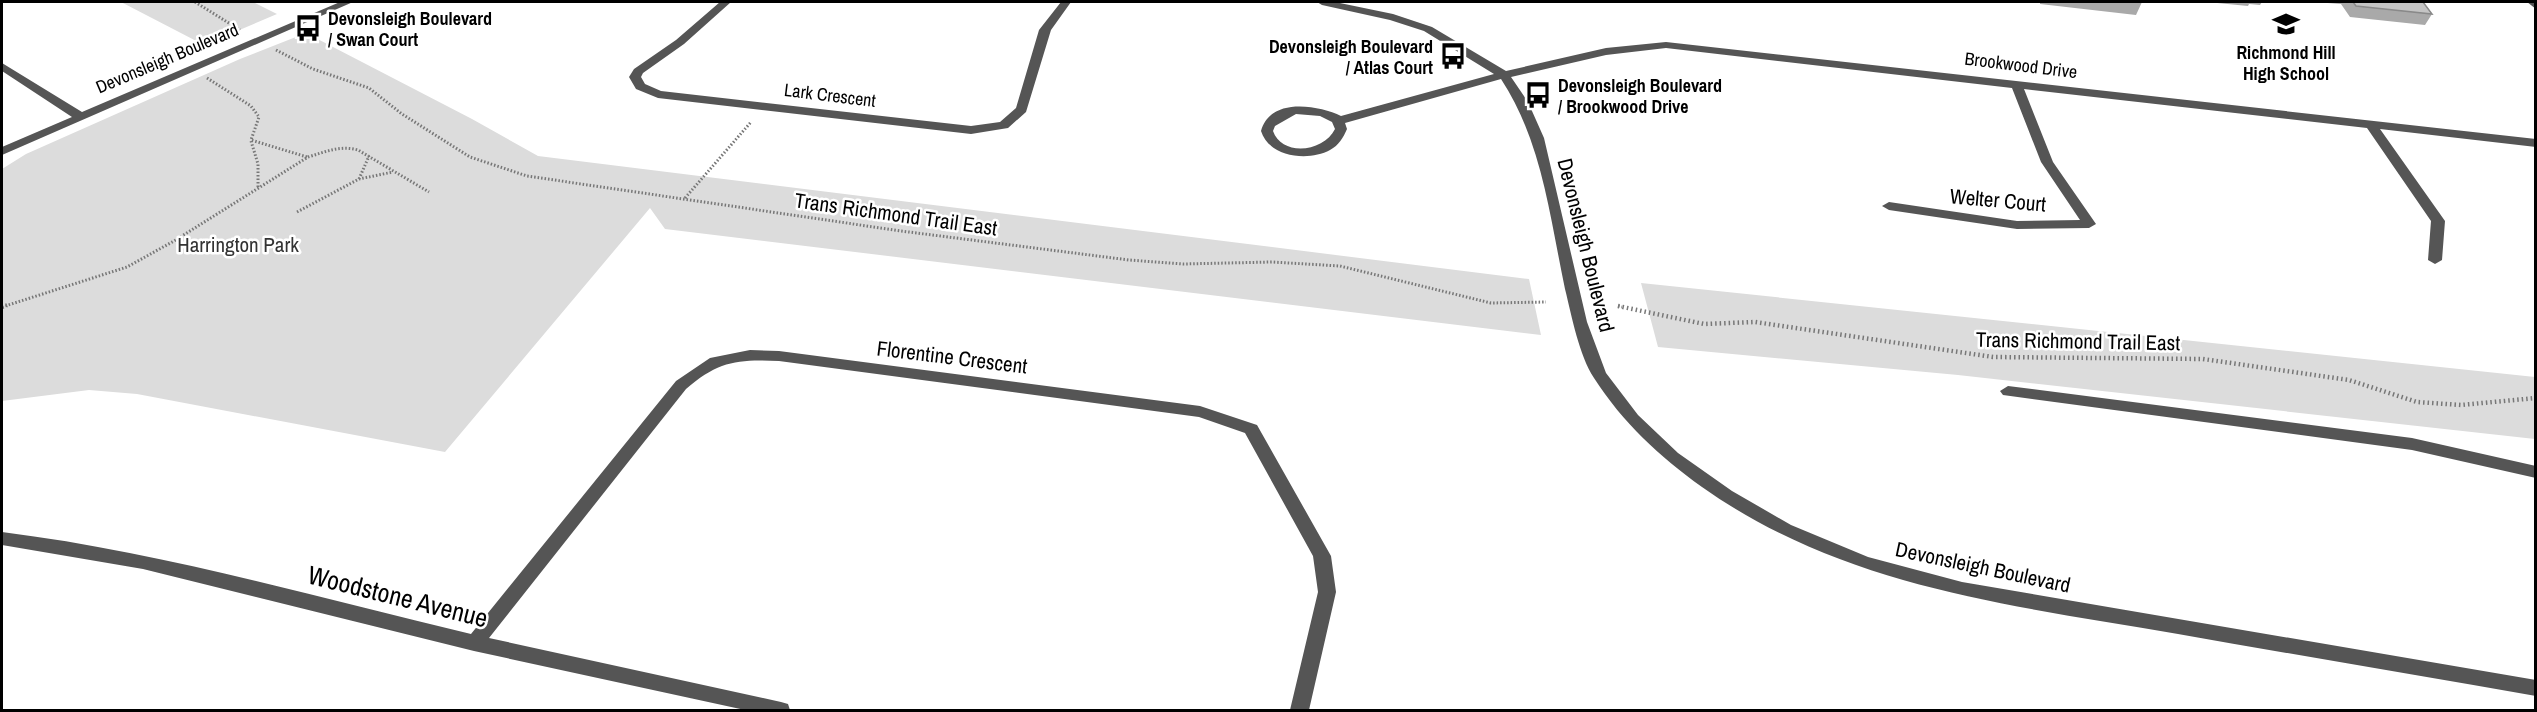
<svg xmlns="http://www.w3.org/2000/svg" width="2537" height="712" font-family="'Archivo Narrow',sans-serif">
<rect width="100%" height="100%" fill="#fff"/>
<path fill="#dcdcdc" d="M121,2H253L277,14L204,45Z
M306,33L472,119L538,156L1529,279L1541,335L665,229L650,208L445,452L137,394L89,390L2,401V169L26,154L240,59Z
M1641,283L2535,377V439L1958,375L1658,347Z"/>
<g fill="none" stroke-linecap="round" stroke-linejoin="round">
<path stroke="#777" stroke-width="3" stroke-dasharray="1.5 2" stroke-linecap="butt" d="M195,2L240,30
M276,50L313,69L369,88L402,114L470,157L527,176L901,231L1129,260L1183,264L1272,262L1340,266L1491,303L1546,302
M207,78L251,106L259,117L251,140L307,157
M251,141L258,164V188
M359,179L369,156
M685,198L751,122
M297,212L359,179L393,172
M1618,306L1622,307
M2,307L127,267L174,241L308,157C325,152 340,145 358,150L429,192"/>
<path stroke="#777" stroke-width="4.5" stroke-dasharray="1.5 3" stroke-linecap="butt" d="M1618,306L1704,324L1755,322L1993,357L2203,359L2349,380L2417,402L2461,405L2536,398
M2,307L7,305"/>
<path fill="#555" fill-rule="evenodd" d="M340,2H353L2,155V147L72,117L2,71V63L82,112Z
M720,2H731L684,44L643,73L641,77L645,84L661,91L971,126L1000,122L1016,108L1039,30L1061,2H1071L1051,30L1026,112L1008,128L971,134L658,98L636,89L629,77L634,69L676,40Z
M1317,2H1335L1393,14L1432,27L1506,71L1606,48L1666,42L2536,139V147L2380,129L2445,221L2442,260L2435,264L2428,260L2431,221L2367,128L2024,89L2053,162L2096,224L2089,228L2017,229L1889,210L1882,206L1889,202L2017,221L2080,220L2041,162L2012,88L1666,48L1606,55L1511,77L1528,102L1544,138L1587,322L1606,373L1638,415L1678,453L1732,491L1791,525L1868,557L1962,582L2536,680V696C2416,675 2297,655 2178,634C2011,605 1845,588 1702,487C1659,456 1623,423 1594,378C1579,355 1572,317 1565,289C1550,218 1542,141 1501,79L1345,123L1347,129C1343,138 1339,145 1330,150C1308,162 1269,157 1261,131C1270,97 1318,105 1341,116L1494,74L1424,31L1390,20L1322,5ZM1296,114L1320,116L1332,122L1335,129C1324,152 1282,157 1273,131L1275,126Z
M2527,2H2536V9Z
M750,350L779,351L1200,406L1257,425L1331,556L1336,592L1309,710H1290L1318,592L1313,556L1245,433L1199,417L779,361C738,359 718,361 686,389L489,638L781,702L788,704L790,710H745L474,651L143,569L2,545V532C161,552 315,597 471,634L676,381L710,358Z
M2008,386L2412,438L2536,466V478L2412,450L2003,395L2000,391Z"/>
</g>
<path fill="#a9a9a9" d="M2040,2H2142L2136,15L2040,4Z
M2207,2H2262L2260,5L2249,4L2248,6Z
M2314,2H2423L2432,14L2425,25L2350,17L2341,4Z"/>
<path fill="#c4c4c4" stroke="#898989" stroke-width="1.5" d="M2353,2H2423L2432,14L2356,6Z"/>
<defs>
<symbol id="school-bare" viewBox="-9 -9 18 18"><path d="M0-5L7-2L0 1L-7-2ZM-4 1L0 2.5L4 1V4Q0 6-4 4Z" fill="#000" stroke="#fff" stroke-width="2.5" paint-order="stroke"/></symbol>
<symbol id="bus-bare" viewBox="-9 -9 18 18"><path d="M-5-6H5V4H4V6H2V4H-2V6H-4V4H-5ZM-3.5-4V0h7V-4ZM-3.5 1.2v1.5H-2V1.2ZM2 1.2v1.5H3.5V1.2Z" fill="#000" stroke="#fff" stroke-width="2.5" paint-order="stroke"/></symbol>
</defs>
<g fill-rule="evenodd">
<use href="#school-bare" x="2267" y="5" width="38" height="38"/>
<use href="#bus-bare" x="289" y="9" width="38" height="38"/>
<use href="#bus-bare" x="1434" y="37" width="38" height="38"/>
<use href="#bus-bare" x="1519" y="76" width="38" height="38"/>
</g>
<g text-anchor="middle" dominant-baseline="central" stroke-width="5" stroke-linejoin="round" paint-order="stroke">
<g font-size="18" font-weight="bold" fill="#000" stroke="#fff" text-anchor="start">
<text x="328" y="18">Devonsleigh Boulevard<tspan x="328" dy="21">/ Swan Court</tspan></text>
<text x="1433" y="46" text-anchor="end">Devonsleigh Boulevard<tspan x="1433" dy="21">/ Atlas Court</tspan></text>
<text x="2286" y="52" text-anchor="middle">Richmond Hill<tspan x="2286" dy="21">High School</tspan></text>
<text x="1558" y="85">Devonsleigh Boulevard<tspan x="1558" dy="21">/ Brookwood Drive</tspan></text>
</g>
<g font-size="18" fill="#000" stroke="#fff">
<text transform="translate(167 58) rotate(-23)">Devonsleigh Boulevard</text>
<text transform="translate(2021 65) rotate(7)">Brookwood Drive</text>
<text transform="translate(830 95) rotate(7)">Lark Crescent</text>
</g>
<g font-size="21" fill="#000" stroke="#fff">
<text transform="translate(1998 200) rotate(5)">Welter Court</text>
<text transform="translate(896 214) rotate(8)">Trans Richmond Trail East</text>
<text transform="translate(1586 245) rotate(76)">Devonsleigh Boulevard</text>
<text transform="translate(2078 341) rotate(1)">Trans Richmond Trail East</text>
<text transform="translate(952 357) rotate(7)">Florentine Crescent</text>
<text transform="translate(1983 567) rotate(12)">Devonsleigh Boulevard</text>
</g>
<g font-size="21" fill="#333" stroke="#fff">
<text x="238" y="244">Harrington Park</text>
</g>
<g font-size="26" fill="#000" stroke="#fff">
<text transform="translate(398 596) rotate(14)">Woodstone Avenue</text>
</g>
</g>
<rect width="2537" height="712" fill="none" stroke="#000000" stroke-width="6"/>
</svg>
